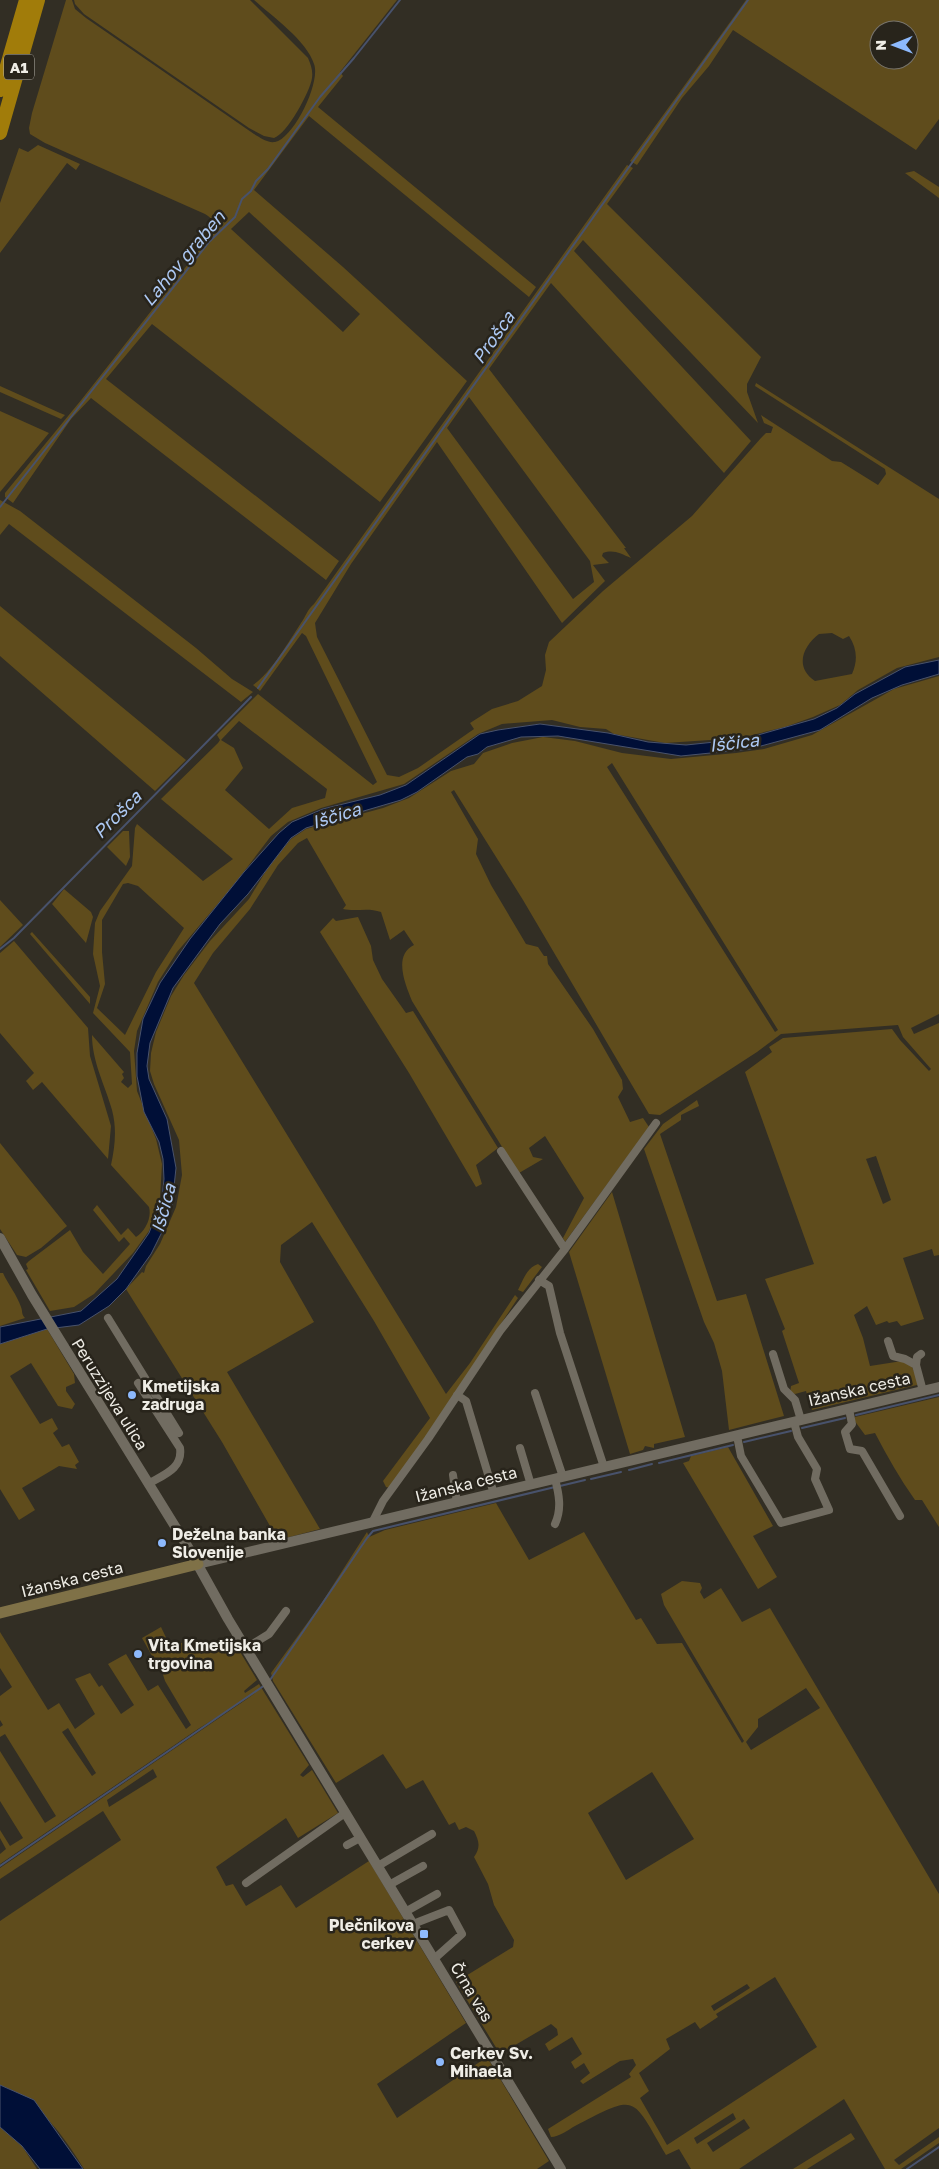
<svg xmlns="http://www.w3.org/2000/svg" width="939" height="2169" font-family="'Golos Text',sans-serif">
<rect width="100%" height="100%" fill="#322e24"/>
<path fill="#5f4c1c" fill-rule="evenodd" d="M66,0H72L75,9L86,18L254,134C261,138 267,143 275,142C294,138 321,82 314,64C307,41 272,16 254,0H397L340,72L343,76L318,107L536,287L529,297L309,116L254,190L343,267L467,381L380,502L152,324L106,379L339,561L326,580L91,398L71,419L13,503L5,497V493L82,399L214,231C215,222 213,219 205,214L45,143L30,134L29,128L32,113ZM249,212L360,314L343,332L231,229Z
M74,0H250L308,58C311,65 313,71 312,78C310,92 287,134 274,138L264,136L249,128L84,14L75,4Z
M746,0H939V119L916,150L733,30L709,66L682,98L637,165L630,161ZM879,30H909V60H879Z
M38,145L80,164L76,170L67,163L0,253V203L19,148L28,152Z
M627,165L633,168L607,204L761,357L747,384V392L758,423L583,240L574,251L751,441L724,473L551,283L489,369L626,548H624L631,558C621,554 614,549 603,553L602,556L609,563L593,565L605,581L562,623L437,442L351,564L315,623L317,637L387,775L399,777L418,768L474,729L470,723L492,709L518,701L542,686L546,670L545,655L549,642L603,591L692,516L761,438L766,433H771L773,427L764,423L761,415L832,461L841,462L878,485L886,474L885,469L755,386L756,383L939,499V657L897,668L858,690L840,705L813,717L785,727L740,738L665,743L614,734L606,729L580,727L552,720L502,724L478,734L404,784L321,808L288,822L271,836L233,886L177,952L158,982L137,1031L134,1051L137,1091L156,1139L162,1164L160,1198L149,1231L133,1253L94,1294L74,1307L50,1311L26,1270L28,1269L26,1264L29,1261L70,1230L83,1252L103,1274L130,1244L124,1237L119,1242L93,1210L97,1205L121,1235L128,1228L136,1237C145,1231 152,1218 149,1207L111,1165C115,1146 117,1129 112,1110C105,1085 92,1062 92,1035L124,1072L122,1074L124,1078L121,1082L128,1088L132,1084L130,1052L93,1013L100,986L93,954L95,923L100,911L132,866L135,828L137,824L203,881L233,859L161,799L218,743L220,740L217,735L258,694L373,785L377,782L306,636L302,633L260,691L253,685C271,673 289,641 301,623C306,616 307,610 314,604ZM469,397L590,561L594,582L573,599L447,428ZM832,633L843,639L849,636C857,648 858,661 852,674L815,681C794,667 803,646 819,634ZM239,721L327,789L325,798L292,808L269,829L225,790L243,768L234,748L221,740ZM128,883L138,886L184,928L156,972L125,1035L97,1008L105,984L102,952V920L123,884Z
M914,171L939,187V198L905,173Z
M0,386L60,413L65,415L61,419L0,392Z
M0,411L49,433L0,492Z
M0,500L20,511L196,648L232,679L253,692L241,702L9,524L0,535Z
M0,606L186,760L155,791L0,656Z
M939,676V1014L911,1028L914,1034L939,1023V1255L934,1256L932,1249L903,1258L924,1319L901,1326L897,1321L889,1323L887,1321L876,1325L867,1306L854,1315L863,1338L870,1366L902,1361L911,1364L917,1379V1385L812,1410L806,1391L795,1394L790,1393L791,1386L799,1383L782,1331L785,1329L765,1279L814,1264L745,1072L772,1052L769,1047L783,1038L892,1029L900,1040L929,1071L931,1069L903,1037L898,1025L781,1034L757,1052L660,1115L649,1114L523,900L454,790L451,792L478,839L476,854L491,885L526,944L538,947L544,956H547L548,964L593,1029L622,1080L623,1089L618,1097L630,1122L643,1118L649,1127L565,1242L563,1238L584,1198L545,1136L529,1148L533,1157L543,1159L519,1173L512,1163L412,1001C405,984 393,955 414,945L404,930L390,940L381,912C367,907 357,912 343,909L346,905L307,838L298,843L278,865L250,909L213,953L194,983L446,1394L470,1363L515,1295L518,1298L408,1464L390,1488L386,1487L383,1481L430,1418L374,1321L312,1222L281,1245L280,1262L314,1322L227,1372L320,1529L278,1540L222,1442L126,1289L142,1272L144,1273L146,1266L160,1244L176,1207L182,1175L179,1140L154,1084L150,1071L151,1053L156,1032L171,996L184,975L210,941L249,899L270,864L291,839L306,829L383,808L409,798L451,771L474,764L483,753L512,743L543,737L575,741L622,753L671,759L736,753L764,749L812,735L894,689ZM612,763L778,1030L775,1032L607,767ZM876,1156L891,1200L883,1204L866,1159Z
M123,831H129L130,857L126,866L107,847Z
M64,889L91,912L93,917L86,943L52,904Z
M0,900L23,925L0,947Z
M358,917L371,946L373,960L382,979L406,1013L413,1011L498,1148L476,1165L482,1184L476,1187L409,1073L320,932L333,918L336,921Z
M32,932L90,997V1004L30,934Z
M14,941L88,1028L90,1056L111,1126L108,1159L42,1082L33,1090L26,1081L34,1073L0,1033V953Z
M697,1100L699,1106L681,1115V1120L660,1134L717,1301L746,1294L784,1416L729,1430L722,1371L714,1343L704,1322L644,1149L663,1124Z
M0,1143L67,1226L41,1248L26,1257L17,1255L0,1229Z
M612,1192L685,1437L654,1444V1448L645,1446L643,1450L630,1454L569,1252Z
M538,1264L542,1267L523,1292L518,1290C523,1281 526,1268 538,1264Z
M0,1273H3C8,1284 17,1295 21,1307C23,1312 21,1314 25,1318L0,1326Z
M47,1329L74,1374L75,1383L66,1387V1391L75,1404L72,1409L58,1406L31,1363L10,1376L40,1424L52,1418L58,1429L53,1433L62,1447L69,1444L79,1462L75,1465L77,1469L59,1466L22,1488L35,1510L19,1520L0,1489V1344Z
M939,1397V1527L922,1500H915C900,1479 887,1456 875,1433L865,1435L854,1420L855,1417Z
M728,1447L773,1526L753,1536L777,1577L758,1589L683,1463L689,1461L691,1456Z
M496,1503L529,1560L584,1532L636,1620L641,1618L657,1644L682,1643L742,1743L744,1741L664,1605L661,1594L682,1581L700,1583L702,1588L700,1592L704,1599L721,1588L742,1622L770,1608L939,1894V2128L894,2160L899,2165L939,2137V2143L901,2169H885L844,2099L739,2169H691L679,2149L666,2155C631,2095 638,2093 575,2126C568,2130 559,2137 551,2137L548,2129L631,2077L629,2074L636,2065L633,2059L620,2061L583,2084L580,2081L590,2073L584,2063L575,2069L571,2062L582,2054L572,2037L549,2051L545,2044L558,2035L557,2029L551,2024L500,2054L456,1982L513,1947L514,1940L494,1905L488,1884L474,1857C481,1847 479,1841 474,1831L466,1827L459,1830L455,1822L449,1825L423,1780L406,1789L383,1754L336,1783L273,1681L271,1673L321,1604L367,1532L369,1537L385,1530ZM806,1688L820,1708L751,1750L746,1742L758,1727V1719ZM652,1772L694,1839L626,1880L588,1813ZM775,1977L817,2047L667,2145L640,2098L649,2091L639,2073L670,2049L666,2039L695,2022L700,2029L718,2017L716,2014ZM747,1984L750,1988L714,2011L711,2006ZM733,2113L736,2119L697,2144L694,2138ZM744,2119L750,2128L713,2152L707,2143Z
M161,1627L171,1648L192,1638L201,1654L231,1637L257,1680L244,1691L245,1693L259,1684L309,1765L300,1775L303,1777L312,1770L338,1813L298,1838L286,1818L216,1867L226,1886L233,1884L246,1906L281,1885L296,1908L369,1861L466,2023L377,2084L397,2118L487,2057L549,2161L537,2169H84C64,2136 37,2099 0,2085V1921L121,1840L103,1811L0,1879V1868L257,1692L198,1729L0,1864V1854L6,1849L0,1838V1830L10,1846L23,1838L0,1801V1751L45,1823L56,1816L5,1734L0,1737V1727L3,1725L0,1720V1696L12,1687L0,1668V1632L48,1710L59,1703L75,1729L95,1714L75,1679L90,1673L99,1687L102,1685L121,1714L134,1705L108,1664L126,1654L148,1691L158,1685L186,1729L191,1725L165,1681L160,1665L152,1656L142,1638ZM68,1728L96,1773L92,1776L62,1732ZM153,1769L157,1777L109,1807L107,1800Z
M0,2127L22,2146L37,2169H0Z
M851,2133L855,2139L807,2169H793Z"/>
<path fill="#000f37" stroke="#48526c" d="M939,660V674L902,685L872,698L820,730L750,749L681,756L558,736L521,737L487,747L478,754L467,757L417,792L401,800L306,828L291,838L248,894L220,924L173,988L150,1043L147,1066L149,1079L167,1119L176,1168L172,1205L164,1228L151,1254L126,1289L109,1306L79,1325L47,1329L0,1344V1327L81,1311L117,1279L149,1233L162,1199L164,1179L163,1159L159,1142L144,1112L137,1076V1053L143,1019L160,983L190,939L244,872L279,833L292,822L323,809L380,795L406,785L480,734L498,730L540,724L608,733L648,742L686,745L744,739L814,719L837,708L855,694L905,667Z
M0,2085L34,2100L83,2169H40L22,2146L0,2127Z"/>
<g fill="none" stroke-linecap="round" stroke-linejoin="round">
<path stroke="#48526c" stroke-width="2" d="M0,507L209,242L235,217L242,199L251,191L256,181L268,169L320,97L354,58L400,0
M258,688L748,0
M0,949L14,938L251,697
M856,1415L939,1395
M802,1428L845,1418
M744,1442L791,1431
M659,1463L733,1445
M629,1470L652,1464
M591,1479L621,1472
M560,1486L585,1480
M270,1680L367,1538L373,1531L555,1487
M0,1866L265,1685
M907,2169L939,2147"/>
<path stroke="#716c61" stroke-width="8" d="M501,1151L565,1249
M539,1280L549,1286L560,1333L604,1467
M108,1318L179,1433
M888,1341L893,1356L905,1359L916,1365L923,1391
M773,1354L784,1389L795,1400L801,1420
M916,1365L917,1357L921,1354
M138,1383L180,1448C183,1469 163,1475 148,1484
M535,1393L563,1477
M457,1395L466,1401L494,1494
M849,1409L852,1424L845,1432L850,1449L862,1451L900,1516
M737,1436L741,1456L781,1523L829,1510L815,1479L817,1469L798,1437L794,1422
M520,1448L531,1485
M453,1475L457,1503
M372,1523L383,1501L428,1439L500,1331L565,1249L656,1123
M555,1524C562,1509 559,1494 555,1479
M246,1648L269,1634L286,1611
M347,1845L360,1838
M378,1866L432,1834
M246,1883L345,1813
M389,1885L423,1866
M405,1912L437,1894
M413,1924L449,1910L462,1934L434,1959"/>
<path stroke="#716c61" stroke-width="10" d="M0,1238L32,1295L189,1549L228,1619L561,2169
M198,1564L939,1387"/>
<path stroke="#7f7147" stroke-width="11" d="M0,1613L198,1564"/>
<path stroke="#a17c0a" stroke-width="14" d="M0,90L26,0
M0,133L38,0"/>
</g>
<g fill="#8db9fc" stroke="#28241b" stroke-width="2">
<circle cx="132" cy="1395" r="5"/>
<circle cx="162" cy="1543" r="5"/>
<circle cx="138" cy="1654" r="5"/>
<rect x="419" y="1929" width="10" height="10" rx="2.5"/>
<circle cx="440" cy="2062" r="5"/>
</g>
<g text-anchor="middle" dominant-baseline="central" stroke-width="5" stroke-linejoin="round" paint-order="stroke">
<rect fill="#28241b" stroke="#b3b1a9" stroke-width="1" x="4" y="54.5" width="30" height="25" rx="4"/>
<g font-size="15" font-weight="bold" fill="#efede6">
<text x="19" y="67">A1</text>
</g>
<g font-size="16" font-weight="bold" fill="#efede6" stroke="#28241b" text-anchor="start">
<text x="142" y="1386">Kmetijska<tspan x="142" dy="18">zadruga</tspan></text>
<text x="172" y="1534">Deželna banka<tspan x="172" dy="18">Slovenije</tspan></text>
<text x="148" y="1645">Vita Kmetijska<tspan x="148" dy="18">trgovina</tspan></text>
<text x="414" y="1925" text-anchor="end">Plečnikova<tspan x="414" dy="18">cerkev</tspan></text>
<text x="450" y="2053">Cerkev Sv.<tspan x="450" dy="18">Mihaela</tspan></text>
</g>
<g font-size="16" fill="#efede6" stroke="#28241b">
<text transform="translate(859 1389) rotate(-13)">Ižanska cesta</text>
<text transform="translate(110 1394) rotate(58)">Peruzzijeva ulica</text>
<text transform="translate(466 1484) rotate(-14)">Ižanska cesta</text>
<text transform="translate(72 1579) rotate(-14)">Ižanska cesta</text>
<text transform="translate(472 1992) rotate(59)">Črna vas</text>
</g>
<g font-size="18" font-style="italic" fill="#adc9f4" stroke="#28241b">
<text transform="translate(183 258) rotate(-50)">Lahov graben</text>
<text transform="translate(493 337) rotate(-55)">Prošca</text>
<text transform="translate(734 742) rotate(-7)">Iščica</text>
<text transform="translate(117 814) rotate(-45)">Prošca</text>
<text transform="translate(336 815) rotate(-17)">Iščica</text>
<text transform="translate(163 1208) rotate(-75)">Iščica</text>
</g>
</g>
<g transform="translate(894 45) rotate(269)"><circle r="24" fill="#28241b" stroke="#78746c"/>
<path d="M0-4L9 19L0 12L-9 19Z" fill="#8db9fc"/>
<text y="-8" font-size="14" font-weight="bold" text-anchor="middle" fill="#efede6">N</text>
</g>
</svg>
